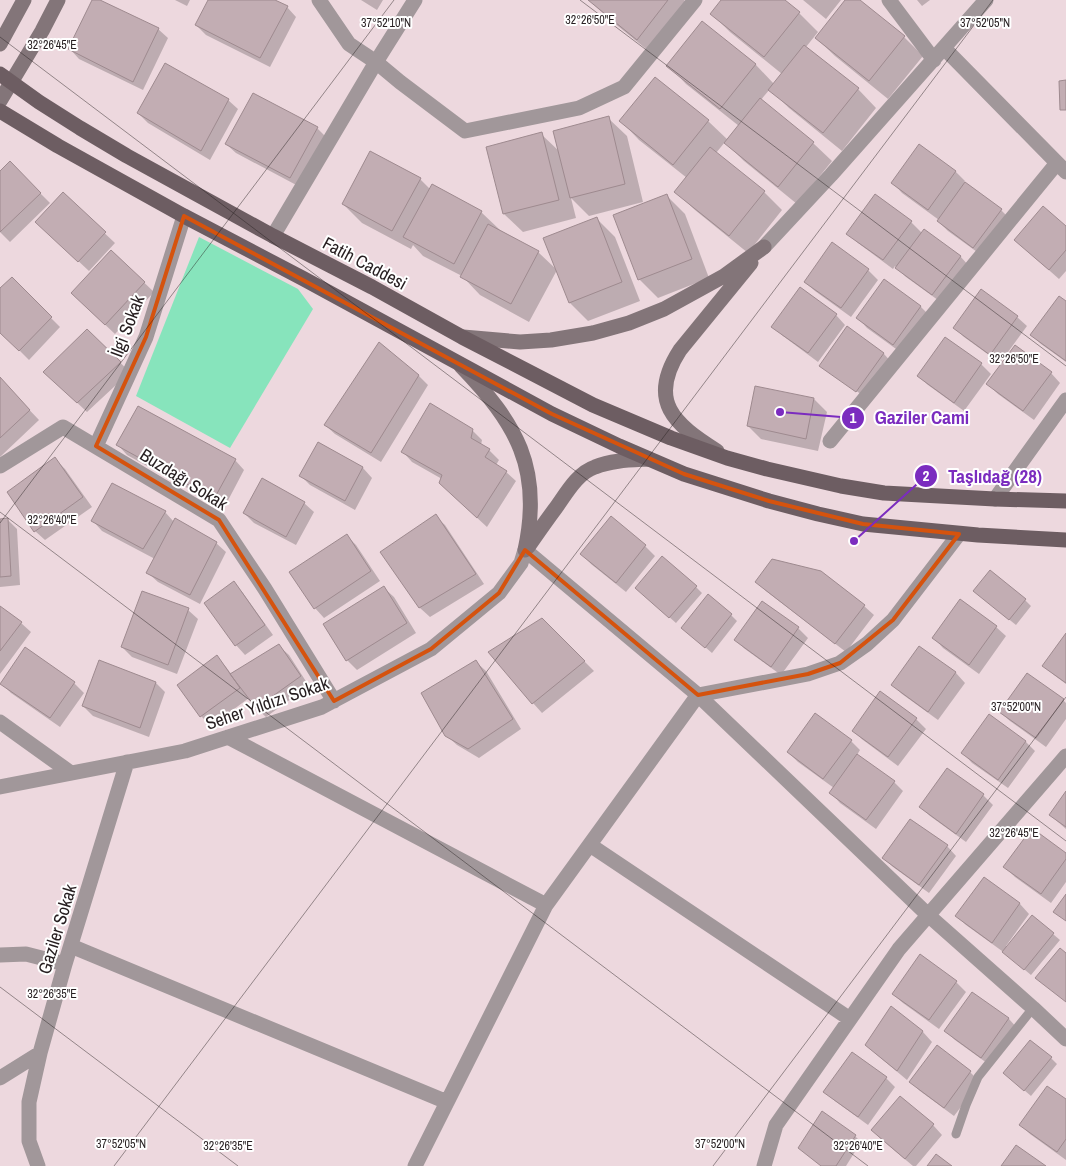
<svg xmlns="http://www.w3.org/2000/svg" width="1066" height="1166" font-family="'Archivo Narrow',sans-serif">
<rect width="100%" height="100%" fill="#edd8de"/>
<path fill="#87e4bc" d="M199,237L298,289L313,309L230,448L136,396Z"/>
<path fill="#0003" d="M93,0H97L158,29L168,38L143,90L79,59L70,49Z
M175,0H190L187,6Z
M210,0H273L287,7L296,17L270,67L206,35L196,25Z
M361,0H383L377,10Z
M589,0H684L694,10L656,57L608,18Z
M723,0H783L799,13L818,32L806,47L858,89L876,108L842,151L789,108L770,89L760,101L813,143L832,161L797,204L744,161L725,142L716,153L764,192L782,210L748,253L695,210L676,192L687,178L639,140L621,121L655,78L708,121L728,140L739,126L686,84L668,65L702,23L756,65L774,84L782,74L730,32L712,14Z
M803,0H841L826,19Z
M847,0H858L904,37L923,56L888,99L835,56L816,38Z
M917,0H930L922,6Z
M228,100L238,109L210,160L148,123L138,113Z
M608,118L627,136L643,202L589,216L571,198L576,218L523,232L504,214L541,134L560,152Z
M317,128L326,137L300,187L236,153L226,144Z
M10,163L50,203L10,242L0,232V173Z
M955,171L965,181L964,183L1001,210L1011,220L984,257L948,231L938,221L939,220L902,193L893,183Z
M420,179L430,189L481,212L500,230L538,252L557,270L529,322L480,295L462,276L423,256L413,245L411,249L362,223L343,204Z
M63,194L115,243L89,271L46,231Z
M666,195L685,214L709,278L658,298L639,279Z
M597,219L615,237L640,301L588,321L570,303Z
M911,222L922,233L960,256L969,266L942,303L906,277L895,266L893,269L858,243L848,234Z
M1066,227V271L1059,279L1025,249Z
M111,251L154,292L115,334L82,303Z
M868,270L878,280L851,317L815,291L805,282Z
M12,279L60,327L29,360L0,331V289Z
M885,281L921,307L930,316L903,354L867,328L858,318Z
M1066,302V362L1041,344L1032,335Z
M836,315L845,325L818,362L783,336L773,326Z
M1017,317L1027,326L1000,363L964,337L955,328Z
M848,328L884,354L893,364L862,395L830,372V374L821,365Z
M87,331L130,372L87,412L54,381Z
M946,338L981,364L991,374L964,411L928,385L918,376Z
M379,344L419,376L428,385L381,462L335,434L325,425Z
M1051,373L1060,383L1034,420L998,394L988,384Z
M0,379L39,420L0,457Z
M814,399L827,412L818,451L761,439L748,426Z
M472,430L482,440L481,445L489,450L499,460L496,465L506,472L516,481L487,527L450,493L442,479L412,462L403,452Z
M318,444L363,468L372,478L355,510L310,485L300,475Z
M118,445L235,460L244,470L224,508L127,455Z
M55,459L65,469L92,507L45,540L35,531Z
M112,485L165,512L174,522L216,543L226,552L200,604L158,582L148,573L155,559L102,531L93,521Z
M304,503L314,512L296,545L254,523L244,513Z
M435,516L445,525L484,584L430,617L420,608L382,552Z
M611,518L645,546L655,556L626,592L591,564L582,554Z
M7,519L17,529L20,585L0,587V520Z
M346,535L356,545L380,581L324,618L315,608Z
M757,582L864,606L874,615L846,652L766,591Z
M234,583L243,593L273,635L245,655L236,645Z
M696,587L702,593L676,623L643,594Z
M384,588L394,597L416,633L357,670L347,660Z
M981,597L1025,600L1031,606L1016,625Z
M762,603L798,628L808,638L781,675L745,649L735,640Z
M0,607L21,623L31,632L0,674Z
M188,610L198,619L177,674L132,657L122,647Z
M731,615L737,621L712,653L683,628Z
M542,619L594,671L542,713L533,703L490,652Z
M996,627L1006,636L979,674L943,648L934,638Z
M1066,635V684L1054,675L1044,666Z
M279,646L289,655L309,686L266,717L256,708L249,698L211,726L201,716L179,685L217,657L226,667L232,675Z
M919,647L956,673L965,683L938,720L902,694L893,685Z
M476,662L486,671L521,729L479,758L457,745L446,735Z
M1,683H74L84,693L60,727L11,693Z
M156,683L165,692L149,737L93,716L83,706Z
M880,693L916,719L926,729L898,766L863,740L853,731Z
M1063,700L1066,703V719L1046,747L1010,721L1000,712Z
M990,716L1026,742L1035,751L1008,788L972,763L963,753Z
M851,741L860,750L857,755L894,782L903,791L876,829L840,803L831,793L834,788L798,762L788,752Z
M948,770L983,795L993,805L966,842L930,816L921,807Z
M1066,793V829L1050,815Z
M947,846L956,856L929,893L893,867L884,858Z
M1066,854V882L1051,903L1015,877L1005,867Z
M984,878L1020,904L1029,914L1006,946L1007,948L1053,934L1060,940L1031,975L1002,951L966,925L957,916Z
M921,956L956,982L966,992L939,1029L903,1003L893,994Z
M972,994L1009,1019L1018,1029L991,1066L955,1040L946,1031Z
M892,1008L923,1032L932,1042L907,1080L876,1054L867,1045Z
M937,1047L970,1072L980,1082L954,1116L920,1091L911,1082Z
M1051,1058L1057,1064L1031,1096L1004,1073Z
M886,1078L895,1087L868,1125L835,1101L825,1092Z
M1066,1101V1160L1030,1134L1021,1125Z
M933,1125L942,1135L916,1166H913L882,1140L872,1130Z
M855,1136L861,1142L846,1166H821L799,1148Z"/>
<path fill="#c2adb3" stroke="#9e8a8f" d="M92,0H100L159,28L133,82L68,49Z
M208,0H275L288,6L260,58L195,25Z
M588,0H668L637,40Z
M721,0H785L800,12L764,57L710,14Z
M845,0H860L905,36L869,81L815,38Z
M702,21L756,64L720,109L666,66Z
M804,45L859,88L823,133L768,90Z
M165,63L229,99L201,151L137,113Z
M655,77L709,120L673,165L619,121Z
M1066,80V110H1060L1059,81Z
M253,93L318,127L290,178L225,144Z
M760,98L814,142L778,187L724,143Z
M609,116L625,184L570,198L553,131Z
M542,132L559,200L503,214L486,147Z
M919,144L956,171L928,210L891,183Z
M710,147L765,191L729,236L674,192Z
M370,151L421,178L392,231L342,204Z
M10,161L41,193L0,232V171Z
M965,182L1002,209L973,248L937,221Z
M432,184L482,211L454,264L403,237Z
M63,192L106,232L78,262L35,222Z
M667,194L692,259L638,280L613,215Z
M875,194L912,221L883,260L846,234Z
M1043,206L1066,226V250L1049,270L1014,240Z
M597,217L622,282L569,303L543,238Z
M488,224L539,251L511,304L460,277Z
M924,229L961,256L932,295L895,268Z
M832,242L869,269L841,308L804,282Z
M111,250L145,282L105,325L71,293Z
M12,277L52,317L19,351L0,333V288Z
M884,279L921,306L893,345L856,318Z
M800,287L837,314L808,353L771,327Z
M981,289L1018,316L990,355L953,328Z
M1059,296L1066,301V361L1030,335Z
M847,326L884,353L856,392L819,366Z
M87,329L121,362L77,403L43,372Z
M945,337L982,363L954,403L917,376Z
M379,342L419,375L371,453L324,425Z
M1015,345L1052,372L1023,411L986,384Z
M0,377L30,410L0,438Z
M755,386L814,398L806,439L747,426Z
M430,403L473,429L471,438L490,449L485,457L507,471L477,518L439,483L442,475L401,452Z
M138,406L236,459L214,499L116,445Z
M318,442L363,467L345,501L299,476Z
M55,457L83,497L34,532L7,492Z
M262,478L305,502L286,537L243,513Z
M112,483L166,511L143,549L91,521Z
M436,514L476,574L419,608L380,552Z
M611,516L646,545L616,583L580,554Z
M8,518L11,576L0,577V519Z
M175,518L217,542L190,595L146,573Z
M347,534L371,571L314,609L289,572Z
M662,556L697,586L669,618L635,588Z
M772,559L821,571L865,605L835,644L755,582Z
M990,570L1026,599L1009,620L973,591Z
M234,581L265,625L235,646L204,603Z
M384,586L407,623L346,661L323,624Z
M142,591L189,608L168,665L121,647Z
M708,594L732,614L705,648L681,628Z
M960,599L997,626L969,665L932,638Z
M762,601L799,627L771,667L734,640Z
M0,606L22,622L0,651Z
M542,618L585,661L532,704L488,652Z
M1066,633V683L1042,666Z
M279,644L301,676L256,708L230,674Z
M919,646L956,672L928,712L891,685Z
M25,647L75,682L50,718L0,684Z
M217,655L240,688L200,717L177,685Z
M99,660L156,682L140,728L82,706Z
M476,660L513,719L468,749L445,736L421,693Z
M1027,673L1064,699L1036,738L999,712Z
M880,691L917,718L888,757L852,731Z
M815,713L852,740L823,779L787,752Z
M989,714L1026,741L998,780L961,753Z
M857,754L895,781L866,820L829,793Z
M947,768L984,794L956,834L919,807Z
M1066,791V827L1049,815Z
M910,819L948,845L919,885L882,858Z
M1032,828L1066,853V859L1041,894L1003,867Z
M984,877L1020,903L992,943L955,916Z
M1066,894V921L1053,912Z
M1032,915L1054,933L1024,970L1002,952Z
M1060,948L1066,953V1002L1035,978Z
M920,954L957,981L929,1020L892,994Z
M972,992L1009,1018L981,1058L944,1031Z
M891,1006L923,1031L897,1071L865,1045Z
M1030,1040L1052,1057L1024,1091L1003,1073Z
M937,1045L971,1071L944,1108L909,1082Z
M852,1052L887,1077L858,1117L823,1092Z
M1047,1086L1066,1099V1139L1057,1152L1019,1125Z
M900,1096L934,1124L905,1159L871,1130Z
M822,1111L856,1135L836,1166H821L798,1148Z
M1016,1145L1046,1166H1001Z
M936,1154L952,1166H927Z"/>
<g fill="none" stroke-linecap="round" stroke-linejoin="round">
<path stroke="#a1979a" stroke-width="9" d="M956,1134L966,1105L978,1077L1033,1008"/>
<path stroke="#a1979a" stroke-width="15" d="M415,0L376,62L400,82L465,131L579,108L624,87L695,0
M889,0L934,60
M944,48L1066,172
M273,236L376,62L349,44L319,0
M764,247L831,175L986,0
M830,441L1057,163
M96,446L146,337L184,216
M0,466L63,427L219,520L265,589L334,701
M995,499L1066,400
M0,722L71,773
M228,737L546,905L415,1166
M0,787L185,751L322,707L431,649L499,593L521,563L525,550L698,695L808,674L840,663L867,644L893,620L959,534
M590,845L850,1019
M546,905L698,695L928,915L1033,1008L1066,1039
M71,946L447,1102
M0,955L26,954L65,964
M0,1078L40,1053
M38,1166L29,1141V1102L40,1053L65,964L127,762
M764,1166L776,1125L899,949L1066,756"/>
<path stroke="#837579" stroke-width="15" d="M0,44L24,0
M0,101L42,31L58,0
M463,337L520,342L551,340L593,333L629,323L664,309L724,276L764,247
M461,366C516,423 543,468 525,550
M717,451C674,424 647,401 680,350L751,263
M528,547C537,534 546,521 555,509C566,494 577,473 595,467C612,460 632,460 649,459"/>
<path stroke="#6d5d62" stroke-width="15" d="M0,74L39,102L80,128L127,156L273,236L372,287L462,337L593,405L671,438L727,458L767,469L841,486L884,493L995,499L1066,501
M0,111L58,146L184,216L304,279L552,414L619,446L684,474L769,501L818,514L863,524L978,535L1066,540"/>
</g>
<path fill="none" stroke="#d5530e" stroke-width="4" stroke-linejoin="round" d="M184,216L552,414L684,474L769,501L863,524L959,534L893,620L840,663L808,674L698,695L525,550L499,593L431,649L334,701L219,520L96,446L146,337Z"/>
<path fill="none" stroke="#261e20" stroke-width="1" stroke-opacity="0.45" d="M580,0L1066,366M0,37L1066,841M0,512L868,1166M0,523L394,0M0,987L238,1166M114,1166L993,0M713,1166L1066,697"/>
<g text-anchor="middle" dominant-baseline="central" stroke-width="4" stroke-linejoin="round" paint-order="stroke">
<g font-size="18" fill="#261e20" stroke="#fff">
<text transform="translate(365 263) rotate(28)">Fatih Caddesi</text>
<text transform="translate(127 326) rotate(-69)">İlgi Sokak</text>
<text transform="translate(184 479) rotate(32)">Buzdağı Sokak</text>
<text transform="translate(267 703) rotate(-19)">Seher Yıldızı Sokak</text>
<text transform="translate(57 929) rotate(-73)">Gaziler Sokak</text>
</g>
</g>
<g font-size="12" text-anchor="middle" fill="#261e20" stroke="#fff" stroke-width="4" stroke-linejoin="round" paint-order="stroke">
<text x="590" y="24">32°26'50"E</text>
<text x="386" y="27">37°52'10"N</text>
<text x="985" y="27">37°52'05"N</text>
<text x="52" y="49">32°26'45"E</text>
<text x="1014" y="363">32°26'50"E</text>
<text x="52" y="524">32°26'40"E</text>
<text x="1016" y="711">37°52'00"N</text>
<text x="1014" y="837">32°26'45"E</text>
<text x="52" y="998">32°26'35"E</text>
<text x="121" y="1148">37°52'05"N</text>
<text x="720" y="1148">37°52'00"N</text>
<text x="228" y="1150">32°26'35"E</text>
<text x="858" y="1150">32°26'40"E</text>
</g>
<path fill="none" stroke="#7b2cbf" stroke-width="2" d="M780 412L853 418M854 541L926 476"/>
<g fill="#7b2cbf" stroke="#fff" stroke-width="2">
<circle cx="780" cy="412" r="5"/>
<circle cx="854" cy="541" r="5"/>
<circle cx="853" cy="418" r="12"/>
<circle cx="926" cy="476" r="12"/>
</g>
<g font-size="15" text-anchor="middle" font-weight="bold" fill="#fff">
<text x="853" y="423">1</text>
<text x="926" y="481">2</text>
</g>
<g font-size="19" text-anchor="middle" font-weight="bold" fill="#7b2cbf" stroke="#fff" stroke-width="4" stroke-linejoin="round" paint-order="stroke">
<text x="922" y="424">Gaziler Cami</text>
<text x="995" y="483">Taşlıdağ (28)</text>
</g>
</svg>
